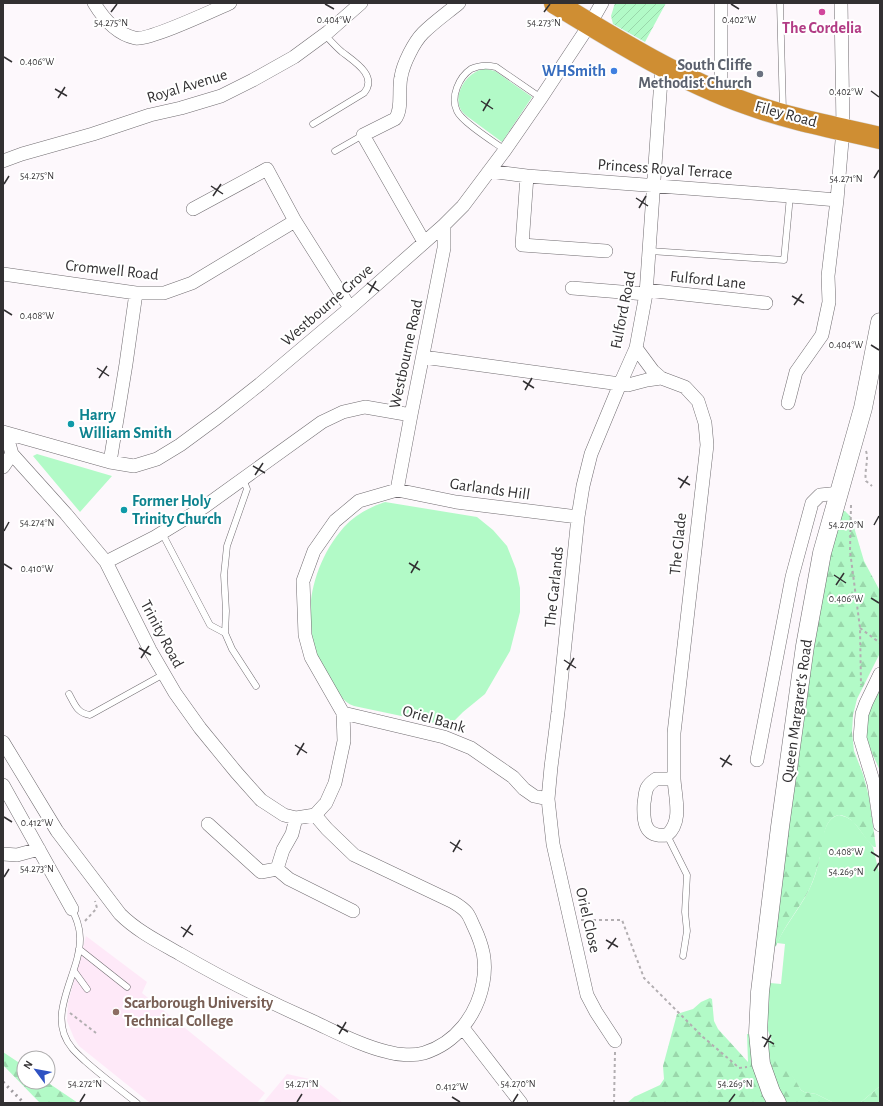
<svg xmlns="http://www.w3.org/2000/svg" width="883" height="1106" font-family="'Alegreya Sans',sans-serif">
<defs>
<pattern id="forest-firs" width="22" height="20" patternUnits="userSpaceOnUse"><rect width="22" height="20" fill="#b2fac7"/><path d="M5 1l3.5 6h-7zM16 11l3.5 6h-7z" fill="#9ad7ab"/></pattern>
<pattern id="garden-furrows" width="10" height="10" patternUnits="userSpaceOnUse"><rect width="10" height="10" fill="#b2fac7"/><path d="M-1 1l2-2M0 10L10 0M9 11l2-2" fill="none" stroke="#9ad7ab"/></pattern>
</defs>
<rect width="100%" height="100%" fill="#fdf8fc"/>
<path fill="#fee9f8" d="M86,936L147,982L142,993L265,1093L257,1103H150L79,1046L74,1038L67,1021L68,1003Z
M287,1074L314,1080L343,1103H263Z"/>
<path fill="#b2fac7" d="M486,69L495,71L532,97L502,142L468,117C464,114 460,110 459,105C455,89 471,69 486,69Z
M37,454L112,476L80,512L33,456Z
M385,502L477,517L493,530L507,546L516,569L520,588V612L510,651L485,694L463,712L449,726L354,706C342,702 337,690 330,680C325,672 320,664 316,656C314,651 314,646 313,641C304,601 317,558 344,527C355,515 370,507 385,502Z
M839,815L846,817L853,821L873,847L880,877V1086L860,1103H834L816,1094L804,1092L801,1090C790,1072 772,1047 767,1027C764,1013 768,997 770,983L781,984L785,944L777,943C786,924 800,908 809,890C814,880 817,870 819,860C823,846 821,819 839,815Z"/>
<path fill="url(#forest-firs)" d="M842,511H845L851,517L864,561L880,591V653L857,699L853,715L852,732L854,751L863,774L869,797L876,847H874C862,838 857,817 839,815C829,817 825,827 824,836C821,854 817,873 809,890C799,909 784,926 776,946L774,947L772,945L823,579Z
M880,686V771C874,756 862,737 867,719C869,709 874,699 878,689Z
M710,998L712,999L714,1021L718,1029L748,1062L747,1034L762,1036L768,1038L772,1041L801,1090L804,1092L816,1094L834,1103H627L634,1097L660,1085L664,1079L663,1066L677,1014L693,1009L701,1002Z
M3,1052L24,1066V1082H47L78,1103H40L3,1065Z
M880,1086V1103H860Z"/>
<path fill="url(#garden-furrows)" d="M615,3H666L645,42L613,24L611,16Z"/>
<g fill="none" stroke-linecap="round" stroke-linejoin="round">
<defs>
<path id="service" d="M780,3L783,111
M313,124L364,93C378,76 355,62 342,52C336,47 330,40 325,35
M505,150C494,142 462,122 457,111C450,97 459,77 471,69C479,65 488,65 496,67L541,98
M335,151L363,135
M650,251L784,260L790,196
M243,479L247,489L227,546L224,575L226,611L225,633L232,649L256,686
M162,533L210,625L225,633
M69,694C75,705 77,713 90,715L164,674
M667,835L687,875L685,912L687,931L683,956
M72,909C76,918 80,927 80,938C81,973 44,1015 72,1048C76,1053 81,1057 85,1061C102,1076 119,1089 137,1103
M79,949L127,987
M74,971L87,989"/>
<path id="minor" d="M94,3C103,18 116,34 135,38C148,41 214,10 230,3
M721,3V94
M3,161L22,154L93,134L150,115L181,108L221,96L253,80L294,57L328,32L361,3
M489,171L527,176L790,196L837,200
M527,176L522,245L606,251
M193,209L267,169L295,221L350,308
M424,242L363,135L395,119C403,110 398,89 401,77C403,64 414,42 423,33C434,22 447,13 459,3
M3,274L136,293H164L192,283L295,221
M572,288L646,294
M646,290L766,303
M636,348L653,371L661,378
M423,357L620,384L636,348L646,294L662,65
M788,403L796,372L822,335L829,302L828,276L837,200L843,129L841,3
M3,432L110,462L134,466L157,459L180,445L218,417L260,384L350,308L444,225L463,206L505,150L541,98L590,24L602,3
M6,433L12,454L66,514L106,562L150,650L175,693L200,728L236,772L261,800L284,815L296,818L315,815
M110,462L126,364L136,293
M3,467L12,454
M397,490L411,415L444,248V225
M106,562L155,537L204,507L322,422L343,412L365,407L411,415
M880,674L866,703L862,714L860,738L874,784L880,825
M343,713L444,737L471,748L513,777L524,789L534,796L548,799
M3,742L57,831L120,914C137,931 159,942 180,954C223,979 267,1001 312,1021C336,1032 362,1046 388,1052C398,1055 414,1056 424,1053C456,1043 477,1015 483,983C487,962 483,946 474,927C472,923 470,917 467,913C464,909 458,905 453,902L354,855L327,829L315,815
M757,760L792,577L812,503L820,495L840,493
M3,785L72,909
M315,815L326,803L335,783L344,741L343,713L311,657L305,635L303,581L314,551L335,521L359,501L397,490L456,502L578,517
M208,824L261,872L277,869L283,850L292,834L296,818
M3,854L17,855L39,849
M277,869L289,879L353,911
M463,1028L521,1103
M615,1041L596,1012L587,995L553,844L548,799L551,767L558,712L578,517L583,486L591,454L620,384L628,385L647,380L661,378L685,387L698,401L705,423L707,445L674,733V779H656C653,781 649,784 647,788C645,792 645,798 644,803C643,821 644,838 667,835C683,822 675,797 674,779"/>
<path id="secondary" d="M777,1103L771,1092L761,1064L758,1033L760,992L780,827L805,646L822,553L863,408L880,322"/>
<path id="trunk" d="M555,3C617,41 680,80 748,104C789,119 837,128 880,138"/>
</defs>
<use href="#service" stroke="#716d71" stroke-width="7"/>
<use href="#minor" stroke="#716d71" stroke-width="14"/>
<use href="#secondary" stroke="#716d71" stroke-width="19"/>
<use href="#trunk" stroke="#d6d6d6" stroke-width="23"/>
<path stroke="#b2aeb1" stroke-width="2" stroke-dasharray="3 3" stroke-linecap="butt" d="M866,451C869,460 864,471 866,481L872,486
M851,505L850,551L860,628L861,685
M860,628L880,643
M581,920H622L644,978L703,1037L737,1066L739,1068L747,1067
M85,921L97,908L95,901
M70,1013L96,1033
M614,1103L615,1052"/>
<use href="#service" stroke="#fff" stroke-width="6"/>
<use href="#minor" stroke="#fff" stroke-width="13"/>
<use href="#secondary" stroke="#fff" stroke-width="18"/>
<use href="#trunk" stroke="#cf8e33" stroke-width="22"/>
<path stroke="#9e9a9e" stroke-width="3" stroke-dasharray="2 4" stroke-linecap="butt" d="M3,1082L24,1103"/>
</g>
<path fill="none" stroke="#323032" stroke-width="1.5" d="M325,4L334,9M731,4L739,9M111,12L117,4M544,12L550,4M4,57L12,62M55,89L67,96M871,91L879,97M58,98L65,87M481,101L493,109M483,111L490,99M874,178L879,170M4,184L9,176M211,186L223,194M213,196L221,184M636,198L648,206M639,208L646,196M367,283L379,291M369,293L376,281M792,296L804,303M794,305L802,294M4,310L12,315M871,345L879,350M97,368L109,376M99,378L107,366M523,381L534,388M525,390L532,378M253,466L265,473M255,475L263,463M678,478L690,485M680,488L688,476M874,525L879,516M4,531L9,522M409,563L420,570M4,564L12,569M411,573L418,561M834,575L846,583M836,585L844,573M871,598L879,603M139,648L151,655M141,658L149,646M564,660L576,668M567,670L574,658M295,745L307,753M297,755L304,743M720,758L732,765M722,767L730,755M4,817L12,822M450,842L462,850M453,852L460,840M871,852L879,857M874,871L879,863M4,877L9,869M181,927L193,935M183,937L191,925M606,940L618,947M608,949L616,938M337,1025L348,1032M339,1034L346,1022M762,1037L774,1044M764,1047L771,1035M452,1097L460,1102M80,1102L85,1094M297,1102L302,1094M513,1102L518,1094M729,1102L735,1094"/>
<circle fill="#d1479c" stroke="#fff" stroke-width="1.5" cx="822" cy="12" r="4"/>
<circle fill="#3f7fe0" stroke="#fff" stroke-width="1.5" cx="614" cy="71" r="4"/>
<circle fill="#6b7280" stroke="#fff" stroke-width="1.5" cx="760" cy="74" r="4"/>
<g fill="#0f9aa8" stroke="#fff" stroke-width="1.5">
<circle cx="71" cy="424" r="4"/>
<circle cx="124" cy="510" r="4"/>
</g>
<circle fill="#8d6e63" stroke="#fff" stroke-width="1.5" cx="116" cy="1012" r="4"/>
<g text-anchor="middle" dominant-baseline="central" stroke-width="4" stroke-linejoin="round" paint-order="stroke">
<g font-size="16" font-weight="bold" fill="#b23c85" stroke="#fff">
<text x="822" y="28">The Cordelia</text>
</g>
<g font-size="16" font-weight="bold" fill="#5b616d" stroke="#fff" text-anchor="end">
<text x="752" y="65">South Cliffe<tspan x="752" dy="18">Methodist Church</tspan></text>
</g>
<g font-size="16" font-weight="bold" fill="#366cbe" stroke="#fff" text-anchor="end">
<text x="606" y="71">WHSmith</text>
</g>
<g font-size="16" fill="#323032" stroke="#fff">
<text transform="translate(187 86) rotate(-17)">Royal Avenue</text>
<text transform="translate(786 114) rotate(15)">Filey Road</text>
<text transform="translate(665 169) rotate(4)">Princess Royal Terrace</text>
<text transform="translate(112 270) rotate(6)">Cromwell Road</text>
<text transform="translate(708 280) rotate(6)">Fulford Lane</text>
<text transform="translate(327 305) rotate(-41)">Westbourne Grove</text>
<text transform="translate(623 310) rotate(-79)">Fulford Road</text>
<text transform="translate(406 354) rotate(-78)">Westbourne Road</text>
<text transform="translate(490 489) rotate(8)">Garlands Hill</text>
<text transform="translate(678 544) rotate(-84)">The Glade</text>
<text transform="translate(554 587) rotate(-84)">The Garlands</text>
<text transform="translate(162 634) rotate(62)">Trinity Road</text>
<text transform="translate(797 711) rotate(-82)">Queen Margaret's Road</text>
<text transform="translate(434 719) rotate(16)">Oriel Bank</text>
<text transform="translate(588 920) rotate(77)">Oriel Close</text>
</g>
<g font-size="16" font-weight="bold" fill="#0d838f" stroke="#fff" text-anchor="start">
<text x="79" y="415">Harry<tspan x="79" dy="18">William Smith</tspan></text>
<text x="132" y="501">Former Holy<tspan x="132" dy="18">Trinity Church</tspan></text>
</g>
<g font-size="16" font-weight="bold" fill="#785e54" stroke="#fff" text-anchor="start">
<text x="124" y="1003">Scarborough University<tspan x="124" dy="18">Technical College</tspan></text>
</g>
</g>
<g font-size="10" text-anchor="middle" fill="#323032" stroke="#fff" stroke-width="4" stroke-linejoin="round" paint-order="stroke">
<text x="334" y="23">0.404°W</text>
<text x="739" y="23">0.402°W</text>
<text x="111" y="26">54.275°N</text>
<text x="544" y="26">54.273°N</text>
<text x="37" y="65">0.406°W</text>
<text x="846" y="95">0.402°W</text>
<text x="37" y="179">54.275°N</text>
<text x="846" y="182">54.271°N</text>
<text x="37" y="319">0.408°W</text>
<text x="846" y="348">0.404°W</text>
<text x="37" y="526">54.274°N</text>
<text x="846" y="528">54.270°N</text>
<text x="37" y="572">0.410°W</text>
<text x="846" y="602">0.406°W</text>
<text x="37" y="826">0.412°W</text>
<text x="846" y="855">0.408°W</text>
<text x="37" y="872">54.273°N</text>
<text x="846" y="875">54.269°N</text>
<text x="85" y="1087">54.272°N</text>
<text x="302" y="1087">54.271°N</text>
<text x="518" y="1087">54.270°N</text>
<text x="735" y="1087">54.269°N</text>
<text x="452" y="1090">0.412°W</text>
</g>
<rect width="883" height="1106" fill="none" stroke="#323032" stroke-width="8"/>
<g transform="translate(36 1070) rotate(302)"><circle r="19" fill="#ffffff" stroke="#adacad"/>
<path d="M0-3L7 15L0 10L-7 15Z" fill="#2f52c2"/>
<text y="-6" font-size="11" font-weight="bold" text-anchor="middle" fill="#323032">N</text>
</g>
</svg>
